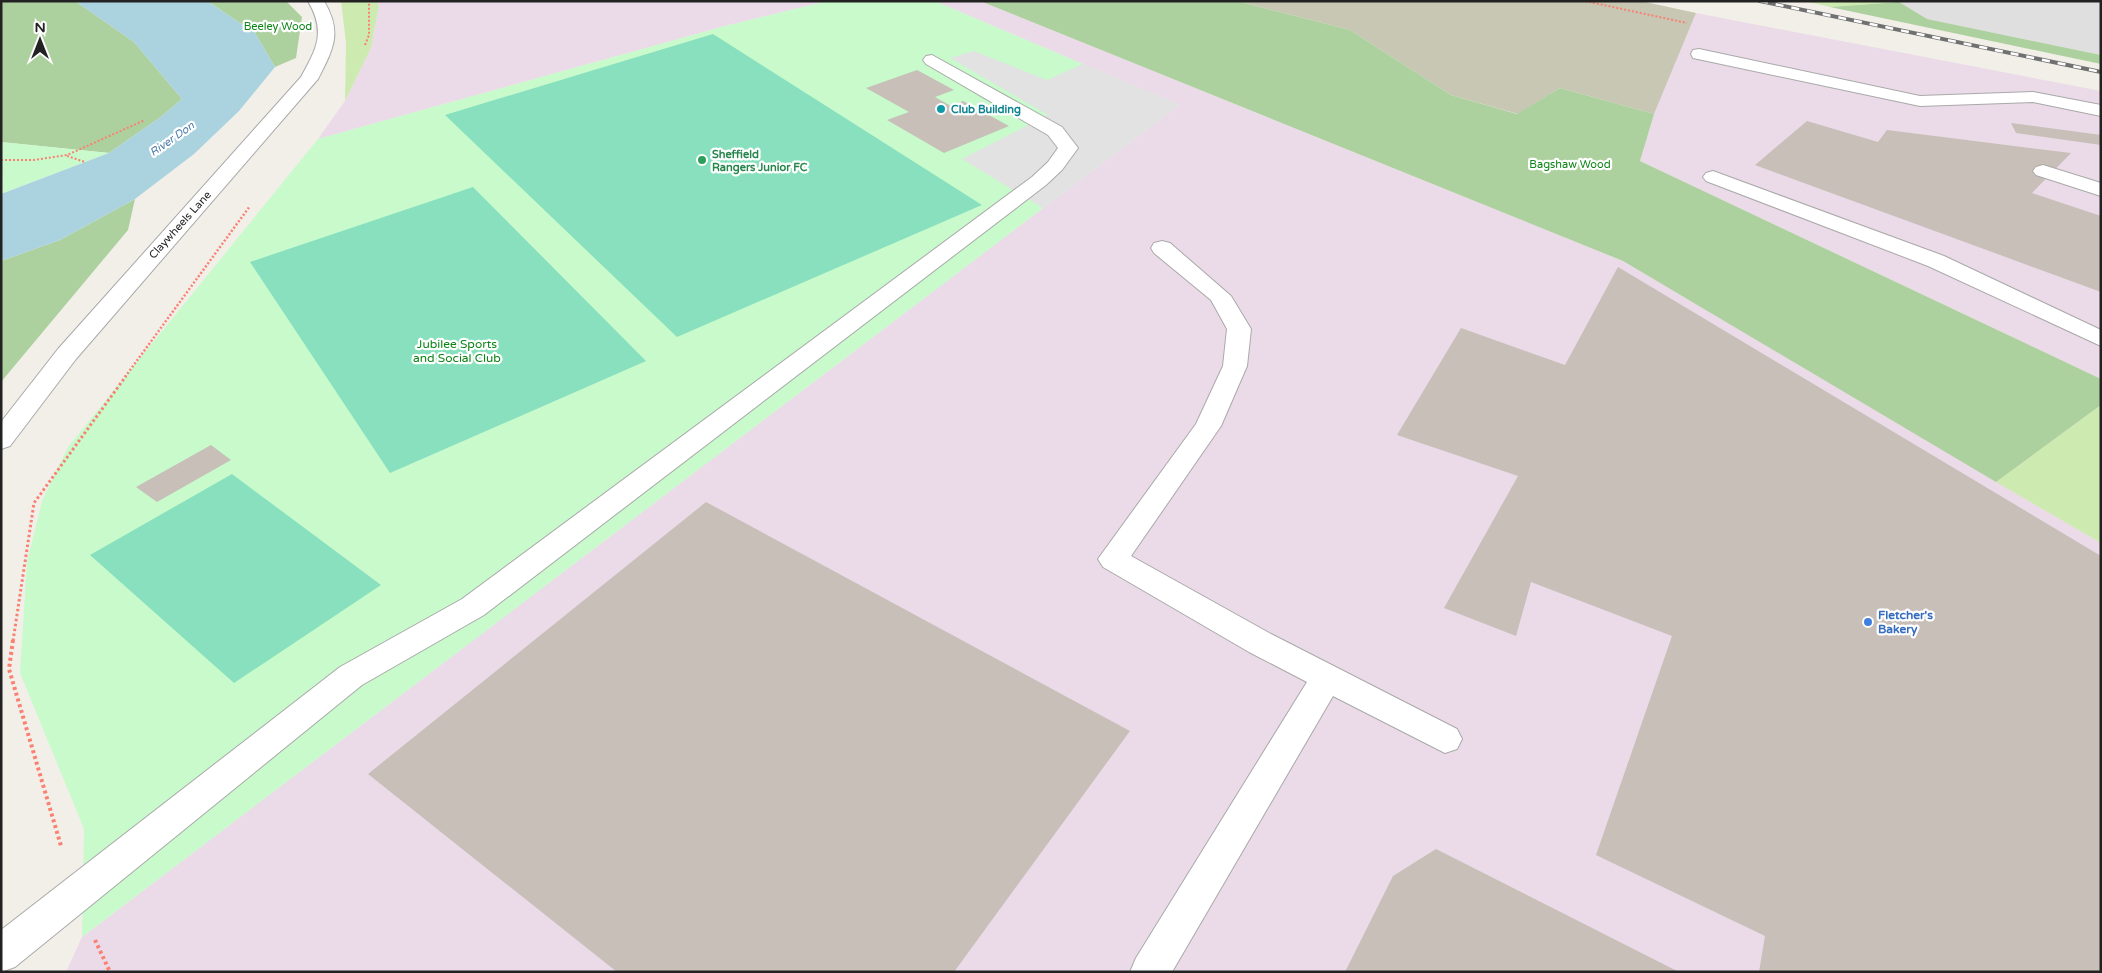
<svg xmlns="http://www.w3.org/2000/svg" width="2102" height="973" font-family="'Varela Round',sans-serif">
<rect width="100%" height="100%" fill="#f2efe9"/>
<path fill="#e0dfdf" d="M2101,1V55L1926,19L1899,2Z"/>
<path fill="#ebdbe8" d="M377,1H828L729,25L318,139L345,101L371,48L379,6Z
M935,1H980L1623,261L2101,543V972H66L82,937L1179,105Z
M1696,13L2101,91V379L1640,161L1654,113Z"/>
<path fill="#c7c7b4" d="M1237,1H1641L1696,13L1654,114L1560,88L1518,114L1451,95L1350,30Z"/>
<path fill="#cdebb0" d="M341,1H377L379,6L371,48L345,101L346,43Z
M1805,1H1910L1830,7Z
M2101,405V543L1996,482Z"/>
<path fill="#add19e" d="M1,1H75L134,42L182,99L162,116L109,153L1,142Z
M207,1H286L302,17L296,58L275,67L255,33Z
M980,1H1237L1350,30L1451,95L1517,114L1560,88L1654,114L1640,161L2101,379V405L1996,482L1623,261Z
M1899,2L1927,19L2101,55V64L1830,7Z
M135,199L128,230L1,382V261L60,240Z"/>
<path fill="#c8facc" d="M828,1H935L1179,105L82,937L84,829L20,673L27,562L42,501L68,447L318,139L729,25Z
M1,142L109,153L3,193Z"/>
<path fill="#88e0be" d="M713,34L982,205L677,337L445,115Z
M473,187L646,361L390,473L250,262Z
M232,474L381,585L234,683L90,555Z"/>
<path fill="#e2e2e2" d="M974,51L1047,80L1083,64L1179,105L1043,208L962,159L1048,115L950,58Z"/>
<path fill="#aad3df" d="M75,1H207L255,33L275,67L239,111L194,154L135,199L60,240L1,261V194L109,153L162,116L182,99L134,42Z"/>
<path fill="#c7bfb8" d="M917,70L954,90L935,97L951,106L963,101L1009,126L944,153L887,120L909,112L866,88Z
M1807,121L1878,142L1887,130L2071,153L2032,193L2101,216V292L1755,165Z
M2011,123L2101,135V145L2016,133Z
M1618,267L2101,556V972H1759L1765,936L1596,855L1672,636L1531,582L1516,636L1444,608L1518,476L1397,435L1461,328L1565,365Z
M211,445L231,460L157,502L136,487Z
M706,502L1130,731L954,972H617L368,774Z
M1436,849L1679,972H1345L1393,876Z"/>
<g fill="none" stroke-linecap="round" stroke-linejoin="round">
<defs>
<path id="service" d="M1699,49L1920,96L2033,92L2101,105V116L2033,102L1920,106L1693,58L1691,54L1693,50Z
M932,55L1062,127L1078,148L1062,170L1046,185L484,615L362,685L15,967L1,972V930L340,667L462,599L1032,177L1048,162L1058,148L1048,135L926,64L923,60L926,56Z
M2043,165L2101,183V196L2036,175L2033,171L2036,167Z
M1713,171L1944,256L2101,330V346L1928,266L1706,181L1703,177L1706,173Z
M1162,241L1170,243L1231,296L1251,329L1247,366L1221,426L1131,556L1271,634L1457,729L1462,739L1457,749L1445,753L1333,696L1172,972H1130L1136,958L1307,682L1249,652L1103,567L1098,559L1196,424L1223,366L1227,329L1211,300L1154,253L1151,248L1154,243Z"/>
<path id="minor" d="M308,1H324C343,33 333,49 318,79L76,359L10,446L1,449V422L58,349L301,77C317,48 326,32 308,1Z"/>
</defs>
<use href="#service" stroke="#a9a9a9" stroke-width="2"/>
<use href="#minor" stroke="#a9a9a9" stroke-width="2"/>
<path stroke="#fa8072" stroke-width="2" stroke-dasharray="2 2" stroke-linecap="butt" d="M1585,1L1687,23
M365,45L369,35V1
M67,156L85,162
M1,160H34L67,155L145,120"/>
<path stroke="#fa8072" stroke-width="2.5" stroke-dasharray="2 2" stroke-linecap="butt" d="M125,377L250,206"/>
<path stroke="#fa8072" stroke-width="3" stroke-dasharray="2.5 2.5" stroke-linecap="butt" d="M13,641L34,503L126,376"/>
<path stroke="#fa8072" stroke-width="4" stroke-dasharray="3 3" stroke-linecap="butt" d="M13,640L9,669L61,846
M95,940L110,972"/>
<use href="#service" fill="#fff" fill-rule="evenodd"/>
<use href="#minor" fill="#fff" fill-rule="evenodd"/>
<defs>
<path id="rail" d="M1760,1L2101,72"/>
</defs>
<use href="#rail" stroke="#707070" stroke-width="4"/>
<use href="#rail" stroke="#fff" stroke-width="2.5" stroke-dasharray="8" stroke-linecap="butt"/>
</g>
<circle fill="#0f9aa8" stroke="#fff" stroke-width="2" cx="941" cy="109" r="5"/>
<circle fill="#2e9e5b" stroke="#fff" stroke-width="2" cx="702" cy="160" r="5"/>
<circle fill="#3f7fe0" stroke="#fff" stroke-width="2" cx="1868" cy="622" r="5"/>
<g text-anchor="middle" dominant-baseline="central" stroke-width="4.5" stroke-linejoin="round" paint-order="stroke">
<g font-size="11" fill="#0c8416" stroke="#fff">
<text x="278" y="26">Beeley Wood</text>
<text x="1570" y="164">Bagshaw Wood</text>
</g>
<g font-size="11" font-weight="bold" fill="#0d838f" stroke="#fff" text-anchor="start">
<text x="951" y="109">Club Building</text>
</g>
<g font-size="11" font-style="italic" fill="#4a7aab" stroke="#fff">
<text transform="translate(172 139) rotate(-35)">River Don</text>
</g>
<g font-size="11" font-weight="bold" fill="#27864d" stroke="#fff" text-anchor="start">
<text x="712" y="154">Sheffield<tspan x="712" dy="13">Rangers Junior FC</tspan></text>
</g>
<g font-size="11" fill="#222" stroke="#fff">
<text transform="translate(180 225) rotate(-48)">Claywheels Lane</text>
</g>
<g font-size="12" fill="#0c8416" stroke="#fff">
<text x="457" y="344">Jubilee Sports<tspan x="457" dy="14">and Social Club</tspan></text>
</g>
<g font-size="12" font-weight="bold" fill="#366cbe" stroke="#fff" text-anchor="start">
<text x="1878" y="615">Fletcher's<tspan x="1878" dy="14">Bakery</tspan></text>
</g>
</g>
<rect width="2102" height="973" fill="none" stroke="#222222" stroke-width="5"/>
<g transform="translate(40 40)" stroke="#ffffff" stroke-width="4" paint-order="stroke">
<path d="M0-4L9 19L0 12L-9 19Z" fill="#222222"/>
<text y="-8" font-size="14" font-weight="bold" text-anchor="middle" fill="#222222">N</text>
</g>
</svg>
